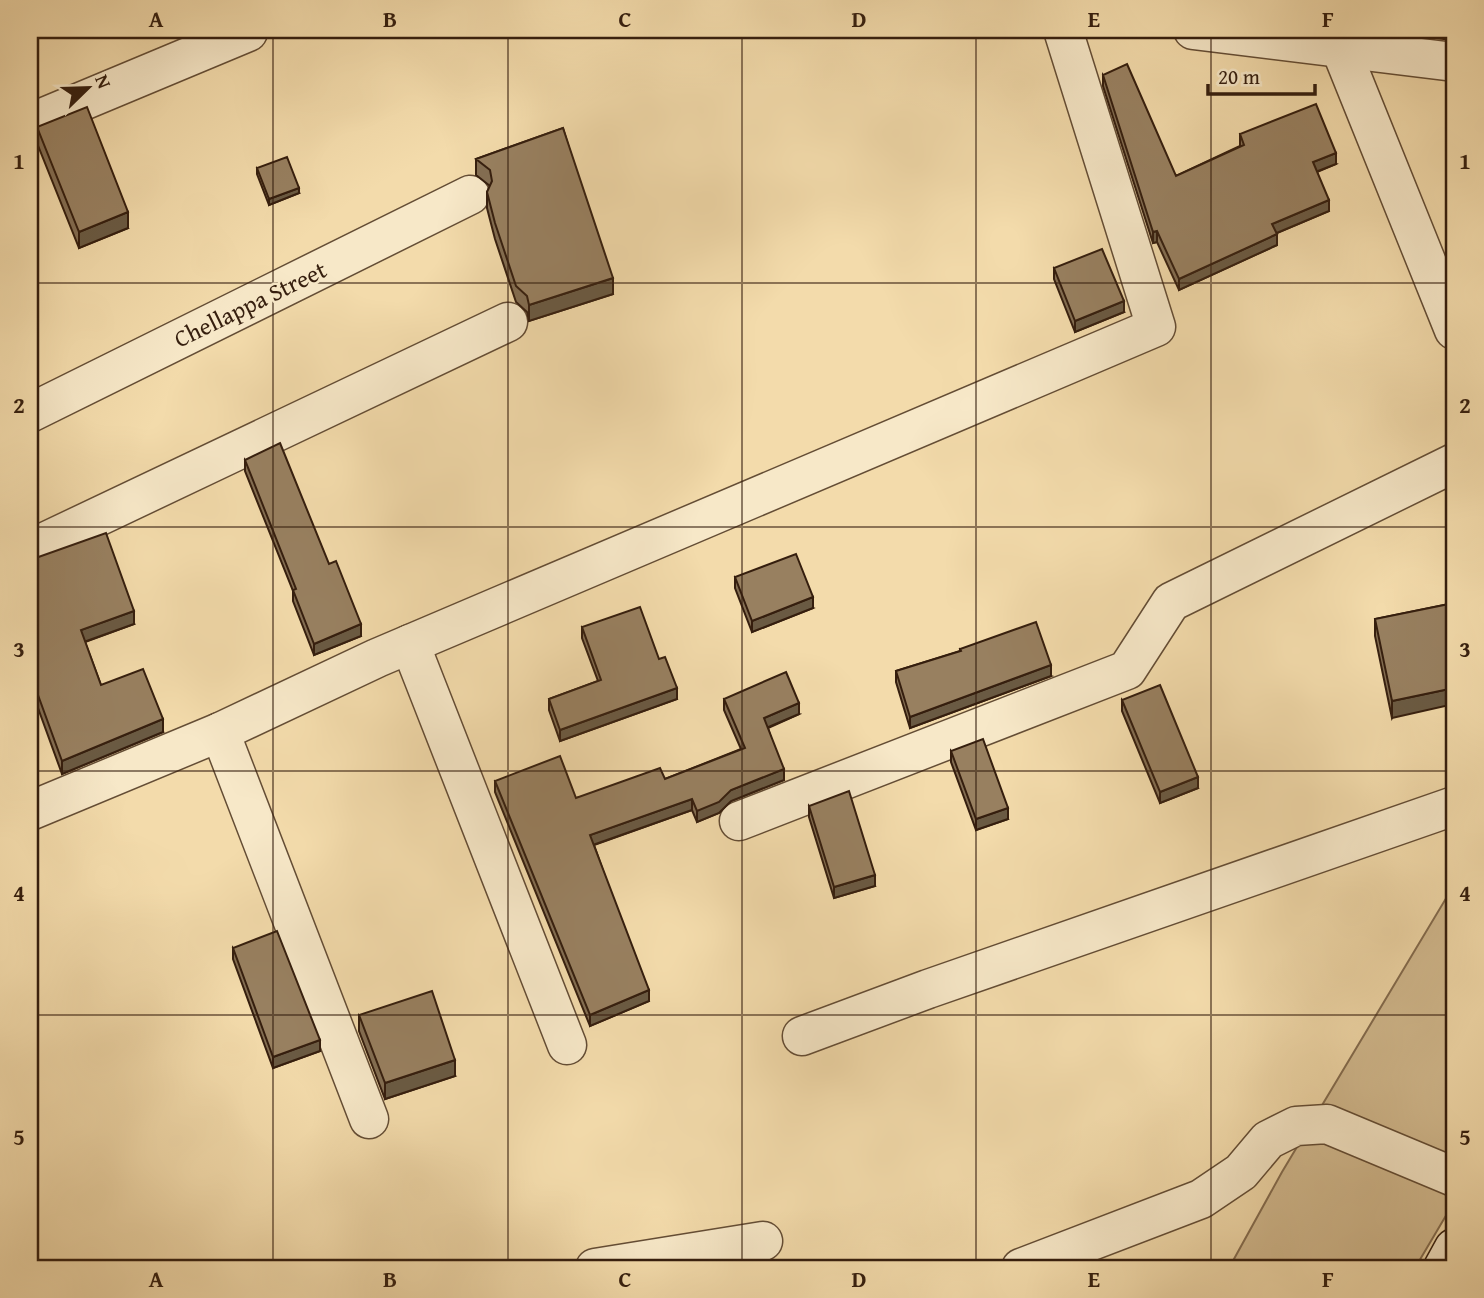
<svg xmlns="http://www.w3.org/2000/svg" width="1484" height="1298" font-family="'Gentium Book Plus',serif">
<rect width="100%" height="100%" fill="#f3dbab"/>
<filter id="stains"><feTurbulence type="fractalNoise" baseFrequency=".00286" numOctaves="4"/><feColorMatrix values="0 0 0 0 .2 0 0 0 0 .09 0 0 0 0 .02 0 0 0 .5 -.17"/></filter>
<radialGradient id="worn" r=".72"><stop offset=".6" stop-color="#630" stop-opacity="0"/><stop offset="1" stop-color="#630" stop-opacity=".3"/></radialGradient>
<path fill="#d3bb90" stroke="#846c4f" stroke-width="2" d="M1454,885V1202L1415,1268H1229L1282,1172Z"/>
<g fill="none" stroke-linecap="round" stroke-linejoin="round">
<defs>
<path id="minor" d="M1333,30L1454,330
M30,123L248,32
M30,413L470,195
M30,549L508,322
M410,644L567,1045
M220,732L369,1119
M739,821L1127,670L1171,602L1454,463
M802,1036L928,989L1454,806
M595,1268L763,1241
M1021,1268L1201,1199L1241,1172L1268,1140L1296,1126L1327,1124L1454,1177"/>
<path id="tertiary" d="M1193,30L1454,62
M30,811L220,732L377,658L1156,327L1063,30"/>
<path id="secondary" d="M1443,1268L1454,1248"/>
</defs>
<use href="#minor" stroke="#644d35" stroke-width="41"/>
<use href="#tertiary" stroke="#644d35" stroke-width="41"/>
<use href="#secondary" stroke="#351e0e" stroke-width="41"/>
<use href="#minor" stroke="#f7e8c8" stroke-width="38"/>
<use href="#tertiary" stroke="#f7e8c8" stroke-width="38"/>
<use href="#secondary" stroke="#f7e8c8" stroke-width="38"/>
</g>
<path fill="#836e53" stroke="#351e0e" stroke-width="2" d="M1412,30H1454V38L1451,40L1414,35Z
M1103,75L1176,176L1240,146V134L1336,164L1317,172L1329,211L1277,233V245L1179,290L1157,242L1153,243L1103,86Z
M37,127L128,228L79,248L37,143Z
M563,128L613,294L529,321L527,312L516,302L495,239L487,208V192L490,186L476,175V159Z
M257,168L299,193L269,205L257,174Z
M1054,268L1124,312L1075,332L1054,279Z
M245,460L329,564L361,636L314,655L293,601V591L245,471Z
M30,560L134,624L85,642L101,685L163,732L62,774L30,686Z
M735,577L813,608L752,632L735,588Z
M1454,603L1392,718L1375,636V619Z
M582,627L659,659L677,699L560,741L549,710V699L598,681L582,638Z
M960,649L1051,676L910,728L896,682V671L960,651Z
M724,699L799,714L768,728L784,780L731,801L719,813L697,822L692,810L594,845L649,1001L590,1026L495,792V781L576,798L665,779L741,749L724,710Z
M1122,700L1198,788L1160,803L1122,711Z
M951,751L1008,819L976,830L951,762Z
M809,806L875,886L834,898L809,817Z
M233,948L320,1051L273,1068L233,959Z
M359,1015L455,1076L385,1099L359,1031Z"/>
<path fill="#6a5a43" stroke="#351e0e" stroke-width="2" d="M1451,30H1454V38L1451,40Z
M1336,153V164L1313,173V162Z
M299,188V193L269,205V199Z
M1329,200V211L1272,235V224Z
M128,212V228L79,248V232Z
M1157,231V242L1153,243V232Z
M1277,234V245L1179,290V279Z
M613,278V294L529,321V305Z
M1124,301V312L1075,332V321Z
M813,597V608L752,632V621Z
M134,611V624L81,643V630Z
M361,624V636L314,655V644Z
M1051,665V676L910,728V717Z
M677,688V699L560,741V730Z
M1454,688V704L1392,718V701Z
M799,703V714L764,729V718Z
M163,719V732L62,774V761Z
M784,769V780L731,801L719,813L697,822V811L731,790Z
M1198,777V788L1160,803V792Z
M692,799V810L590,846V835Z
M1008,808V819L976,830V819Z
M875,875V886L834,898V887Z
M649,990V1001L590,1026V1015Z
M320,1040V1051L273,1068V1057Z
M455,1060V1076L385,1099V1083Z"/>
<path fill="#988060" stroke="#351e0e" stroke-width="2" d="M1127,64L1176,176L1244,145L1240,134L1316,104L1336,153L1313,162L1329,200L1272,224L1277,234L1179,279L1157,231L1153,232L1103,75Z
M87,107L128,212L79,232L37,127Z
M563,128L613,278L529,305L527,296L516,286L495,223L487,192L492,181L490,170L476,159Z
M287,157L299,188L269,199L257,168Z
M1102,249L1124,301L1075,321L1054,268Z
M280,443L329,564L336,561L361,624L314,644L293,590L296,589L245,460Z
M106,533L134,611L81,630L101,685L143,669L163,719L62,761L30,673V560Z
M796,554L813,597L752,621L735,577Z
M1454,603V688L1392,701L1375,619Z
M640,607L659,659L665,657L677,688L560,730L549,699L601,680L582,627Z
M1036,622L1051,665L910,717L896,671L961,651L960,649Z
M786,672L799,703L764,718L784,769L731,790L719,802L697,811L692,799L590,835L649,990L590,1015L495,781L560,756L576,798L660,768L665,779L745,748L724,699Z
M1160,685L1198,777L1160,792L1122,700Z
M983,739L1008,808L976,819L951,751Z
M849,791L875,875L834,887L809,806Z
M277,931L320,1040L273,1057L233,948Z
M432,991L455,1060L385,1083L359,1015Z"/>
<path fill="none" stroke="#351e0e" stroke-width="2" stroke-opacity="0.55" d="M273,30V1268M508,30V1268M742,30V1268M976,30V1268M1211,30V1268M30,283H1454M30,527H1454M30,771H1454M30,1015H1454"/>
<g text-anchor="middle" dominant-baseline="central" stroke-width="5" stroke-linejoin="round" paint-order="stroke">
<g font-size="24" fill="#351e0e" stroke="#f7e8c8">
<text transform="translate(250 304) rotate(-26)">Chellappa Street</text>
</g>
</g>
<rect width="1484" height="1298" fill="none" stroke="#f3dbab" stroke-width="77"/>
<g transform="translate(88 88) rotate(67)" stroke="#f7e8c8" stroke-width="5" paint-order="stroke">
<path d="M0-5L12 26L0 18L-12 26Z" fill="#351e0e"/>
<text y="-10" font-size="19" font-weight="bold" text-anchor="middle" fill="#351e0e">N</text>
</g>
<path d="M1208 84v10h107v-10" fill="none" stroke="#351e0e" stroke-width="3.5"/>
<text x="1218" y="84" font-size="21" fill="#351e0e" stroke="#f7e8c8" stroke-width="5" paint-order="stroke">20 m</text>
<rect x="38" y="38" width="1408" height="1222" fill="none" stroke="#351e0e" stroke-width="2.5"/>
<g font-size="23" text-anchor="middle" font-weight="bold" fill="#351e0e">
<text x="156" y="27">A</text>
<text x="390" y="27">B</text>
<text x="625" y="27">C</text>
<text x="859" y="27">D</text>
<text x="1094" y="27">E</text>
<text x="1328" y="27">F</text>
<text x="19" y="169">1</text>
<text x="1465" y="169">1</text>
<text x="19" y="413">2</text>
<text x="1465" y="413">2</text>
<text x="19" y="657">3</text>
<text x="1465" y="657">3</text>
<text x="19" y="901">4</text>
<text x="1465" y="901">4</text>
<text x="19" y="1145">5</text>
<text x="1465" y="1145">5</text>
<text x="156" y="1287">A</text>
<text x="390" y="1287">B</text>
<text x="625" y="1287">C</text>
<text x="859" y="1287">D</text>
<text x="1094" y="1287">E</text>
<text x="1328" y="1287">F</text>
</g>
<rect width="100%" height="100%" filter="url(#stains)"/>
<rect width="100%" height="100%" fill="url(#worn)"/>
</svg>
